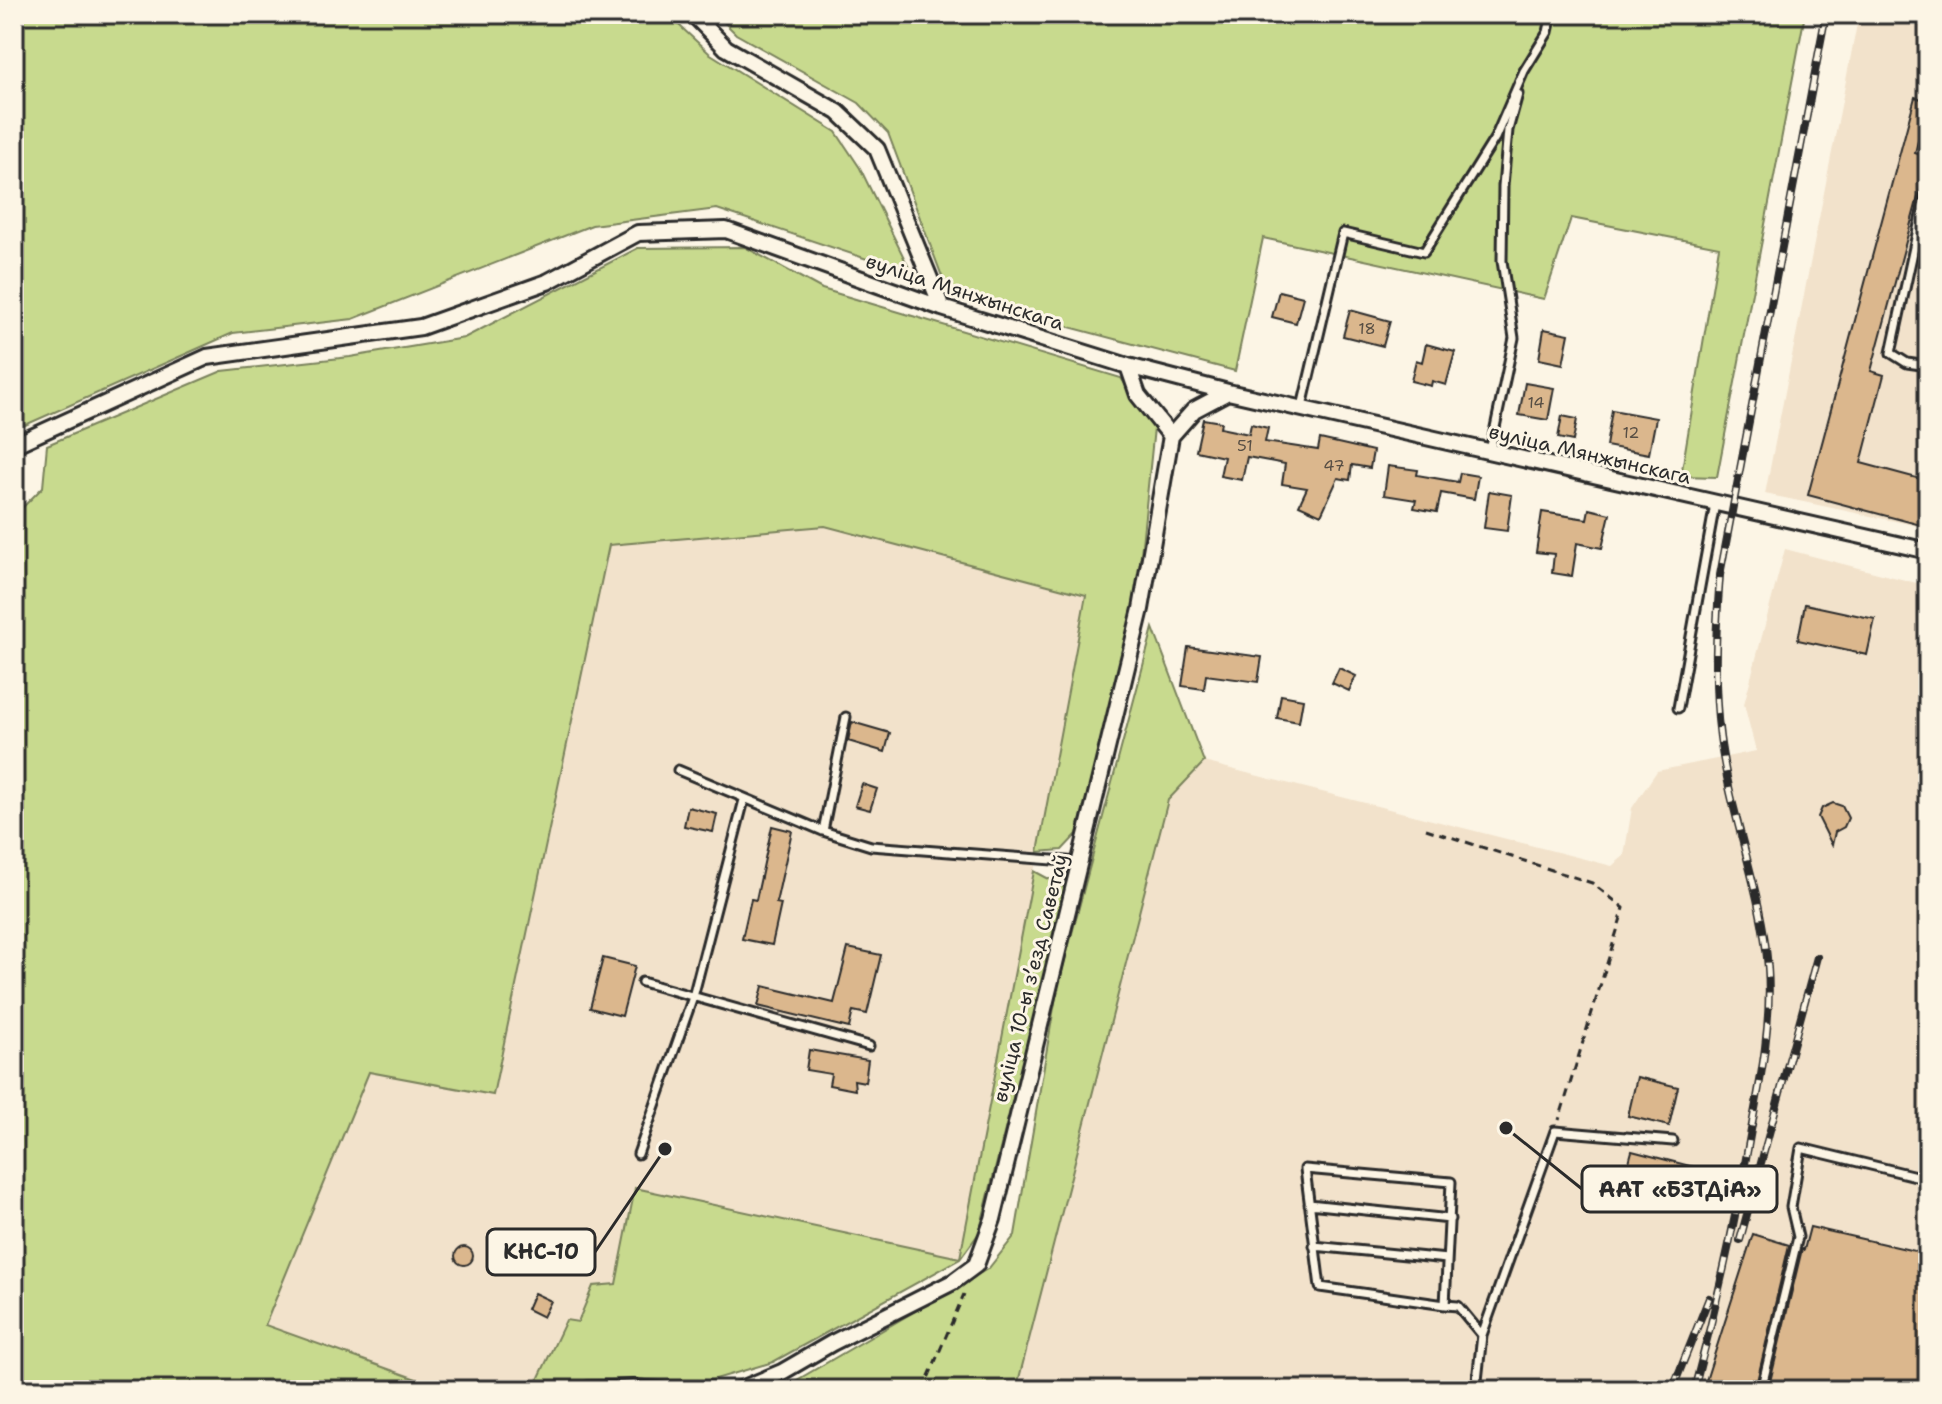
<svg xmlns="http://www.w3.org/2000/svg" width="1942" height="1404" font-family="'Shantell Sans',sans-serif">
<rect width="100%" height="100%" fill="#fcf5e5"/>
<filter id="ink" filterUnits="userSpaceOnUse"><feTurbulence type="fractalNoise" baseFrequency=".0125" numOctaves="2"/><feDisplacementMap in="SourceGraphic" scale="16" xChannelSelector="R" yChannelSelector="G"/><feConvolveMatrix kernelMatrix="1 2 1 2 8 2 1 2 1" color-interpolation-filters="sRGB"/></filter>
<g filter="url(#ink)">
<path fill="#f2e2cb" d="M1859,14H1902L1928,18V528L1765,494Z
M825,526L1087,596L960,1259L636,1188L616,1285L578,1322L566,1321L533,1390H447L265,1325L369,1071L493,1095L609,544Z
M1785,549L1928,586V1390H1016L1168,799L1204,762L1612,866L1624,856L1632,808L1657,771L1756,751L1744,704Z"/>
<path fill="#c8da8e" stroke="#7a825c" stroke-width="2" d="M14,14H667L709,53L836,132L860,168L912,274L717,209L592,225L353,319L233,333L14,430Z
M716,14H1805L1717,477L1681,476L1719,247L1571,218L1544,299L1263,238L1235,371L949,295L888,133L859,103L736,34Z
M745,247L822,289L1121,378L1154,428L1136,603L1077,834L1062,850L1038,852L1086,595L825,526L609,545L493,1095L369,1072L265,1325L447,1390H14V516L43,487L47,445L222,371L350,357L464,338L638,248Z
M1153,628L1204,762L1168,800L1016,1390H780L989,1268L1015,1235L1057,990Z
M1034,871L1066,888L979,1233L960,1259L773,1362L709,1381L588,1380L553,1390H533L566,1320L578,1322L593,1286L616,1284L635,1188L960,1258Z"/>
<path fill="#dbb78d" stroke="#2b2b2b" stroke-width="2" d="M1915,97L1928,101V118L1924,117L1915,153L1928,157V160L1871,371L1884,375L1861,463L1928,481V527L1808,495Z
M1279,291L1303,297L1296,323L1272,317Z
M1350,310L1390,321L1383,346L1343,336Z
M1544,329L1569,334L1563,364L1539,359Z
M1426,344L1455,352L1446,385L1432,381L1431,386L1411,381L1416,360L1422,362Z
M1525,383L1554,388L1548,420L1519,415Z
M1612,410L1656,418L1649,454L1606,446Z
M1562,416L1577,419L1573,441L1558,438Z
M1203,419L1221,422L1220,428L1249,434L1251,424L1268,428L1265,442L1318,450L1320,439L1373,451L1370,468L1352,465L1350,480L1338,478L1321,515L1299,505L1307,488L1282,484L1285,464L1247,457L1242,480L1220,476L1224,457L1196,451Z
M1388,466L1418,470L1417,475L1458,482L1460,473L1478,476L1474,499L1441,493L1437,512L1414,508L1416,500L1384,495Z
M1489,491L1512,495L1507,531L1484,528Z
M1589,509L1610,514L1602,548L1577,543L1572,576L1552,573L1554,554L1536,552L1542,512L1587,519Z
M1805,604L1875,619L1867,655L1798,640Z
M1188,647L1262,657L1258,682L1206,675L1204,689L1182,686Z
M1339,668L1356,676L1349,691L1332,683Z
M1281,695L1303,699L1299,722L1277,718Z
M852,722L890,733L885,752L848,741Z
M862,784L877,789L870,810L855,806Z
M1833,803L1842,806L1848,818L1844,827L1835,832L1832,845L1818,817L1822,808Z
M688,807L717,814L713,832L684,826Z
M772,826L792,831L776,903L781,904L772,945L742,939L751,899L756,900Z
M848,948L881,955L867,1014L853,1011L849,1028L758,1006L763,986L834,1003Z
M603,958L635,966L622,1016L590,1008Z
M809,1050L868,1060L865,1082L854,1080L855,1090L829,1085L831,1074L806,1070Z
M1637,1077L1678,1087L1669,1126L1628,1116Z
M1632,1151L1713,1172L1703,1209L1622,1188Z
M1810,1227L1928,1254V1390H1768L1802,1249L1804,1250Z
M1753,1234L1789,1245L1755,1390H1703Z
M455 1256a9 9 0 1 1 18 0a9 9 0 1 1-18 0Z
M534,1293L551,1301L543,1317L527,1309Z"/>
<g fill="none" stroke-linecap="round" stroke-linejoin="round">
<defs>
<path id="lane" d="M1928,183L1891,353L1907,363L1928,366
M1302,407L1343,233L1424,252L1495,138L1524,71L1548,32L1552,14
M1490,451L1514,338L1502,261L1503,186L1508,130L1518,94
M1678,708L1715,504
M678,770L823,831L871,846L1079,862
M823,831L846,717
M642,982L869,1046
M638,1154L693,997L744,800
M1305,1169L1451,1182L1445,1305L1320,1287Z
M1309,1204L1450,1219
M1314,1246L1447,1259
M1445,1305L1458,1306L1482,1335L1476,1390
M1482,1335L1555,1131L1673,1141
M1761,1390L1798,1237L1791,1207L1801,1148L1928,1179"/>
<path id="street" d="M693,14L726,48L838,112L877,149L942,308
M1128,366L1138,395L1171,436
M14,445L207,357L421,327L547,282L638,233L726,230L942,308L1128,366L1228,392L1928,551
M589,1390L633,1388L659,1390
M739,1390L782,1372L832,1343L953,1282L976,1265L993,1219L1141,609L1171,436L1194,410L1228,392"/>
</defs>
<use href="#lane" stroke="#2b2b2b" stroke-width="13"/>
<use href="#street" stroke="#2b2b2b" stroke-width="20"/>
<path stroke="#2b2b2b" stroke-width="3" stroke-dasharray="8 6" stroke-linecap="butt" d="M1426,829L1592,883L1624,908L1559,1120
M923,1390L964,1294"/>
<use href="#lane" stroke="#fcf5e5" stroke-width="7"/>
<use href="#street" stroke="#fcf5e5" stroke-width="14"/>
<defs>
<path id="rail" d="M1740,1240L1817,957
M1672,1390L1709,1298
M1694,1390C1717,1304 1736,1218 1751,1130C1761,1078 1772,1022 1768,968C1762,890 1730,815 1720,737C1713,683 1716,629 1720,575L1826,14"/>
</defs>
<use href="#rail" stroke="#2b2b2b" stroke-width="8"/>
<use href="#rail" stroke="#fcf5e5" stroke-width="5" stroke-dasharray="15" stroke-linecap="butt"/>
</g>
</g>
<g text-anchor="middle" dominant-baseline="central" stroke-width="6" stroke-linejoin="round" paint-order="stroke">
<g font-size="16" fill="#574e44">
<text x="1367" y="328">18</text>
<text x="1536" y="402">14</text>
<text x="1631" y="432">12</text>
<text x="1245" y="445">51</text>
<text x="1334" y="465">47</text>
</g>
<g font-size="20" fill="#2b2b2b" stroke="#fcf5e5">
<text transform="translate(965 292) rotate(18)">вуліца Мянжынскага</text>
<text transform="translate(1590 454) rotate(13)">вуліца Мянжынскага</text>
<text transform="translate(1030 978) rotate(-76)">вуліца 10-ы зʼезд Саветаў</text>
</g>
</g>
<path fill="none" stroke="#2b2b2b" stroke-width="3" d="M1506 1128L1582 1189M665 1149L595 1252"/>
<g fill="#2b2b2b" stroke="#fcf5e5" stroke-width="3">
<circle cx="1506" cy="1128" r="8"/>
<circle cx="665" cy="1149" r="8"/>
</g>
<g fill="#fcf5e5" stroke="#2b2b2b" stroke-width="3">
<rect x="1582" y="1166" width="195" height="46" rx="8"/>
<rect x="487" y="1229" width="108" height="46" rx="8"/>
</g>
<g font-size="22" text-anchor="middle" font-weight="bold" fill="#2b2b2b">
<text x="1680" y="1197">ААТ «БЗТДіА»</text>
<text x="541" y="1259">КНС-10</text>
</g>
<rect width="1942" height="1404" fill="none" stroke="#fcf5e5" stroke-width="48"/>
<rect x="24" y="24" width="1894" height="1356" fill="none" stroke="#2b2b2b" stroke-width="3" filter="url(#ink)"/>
</svg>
